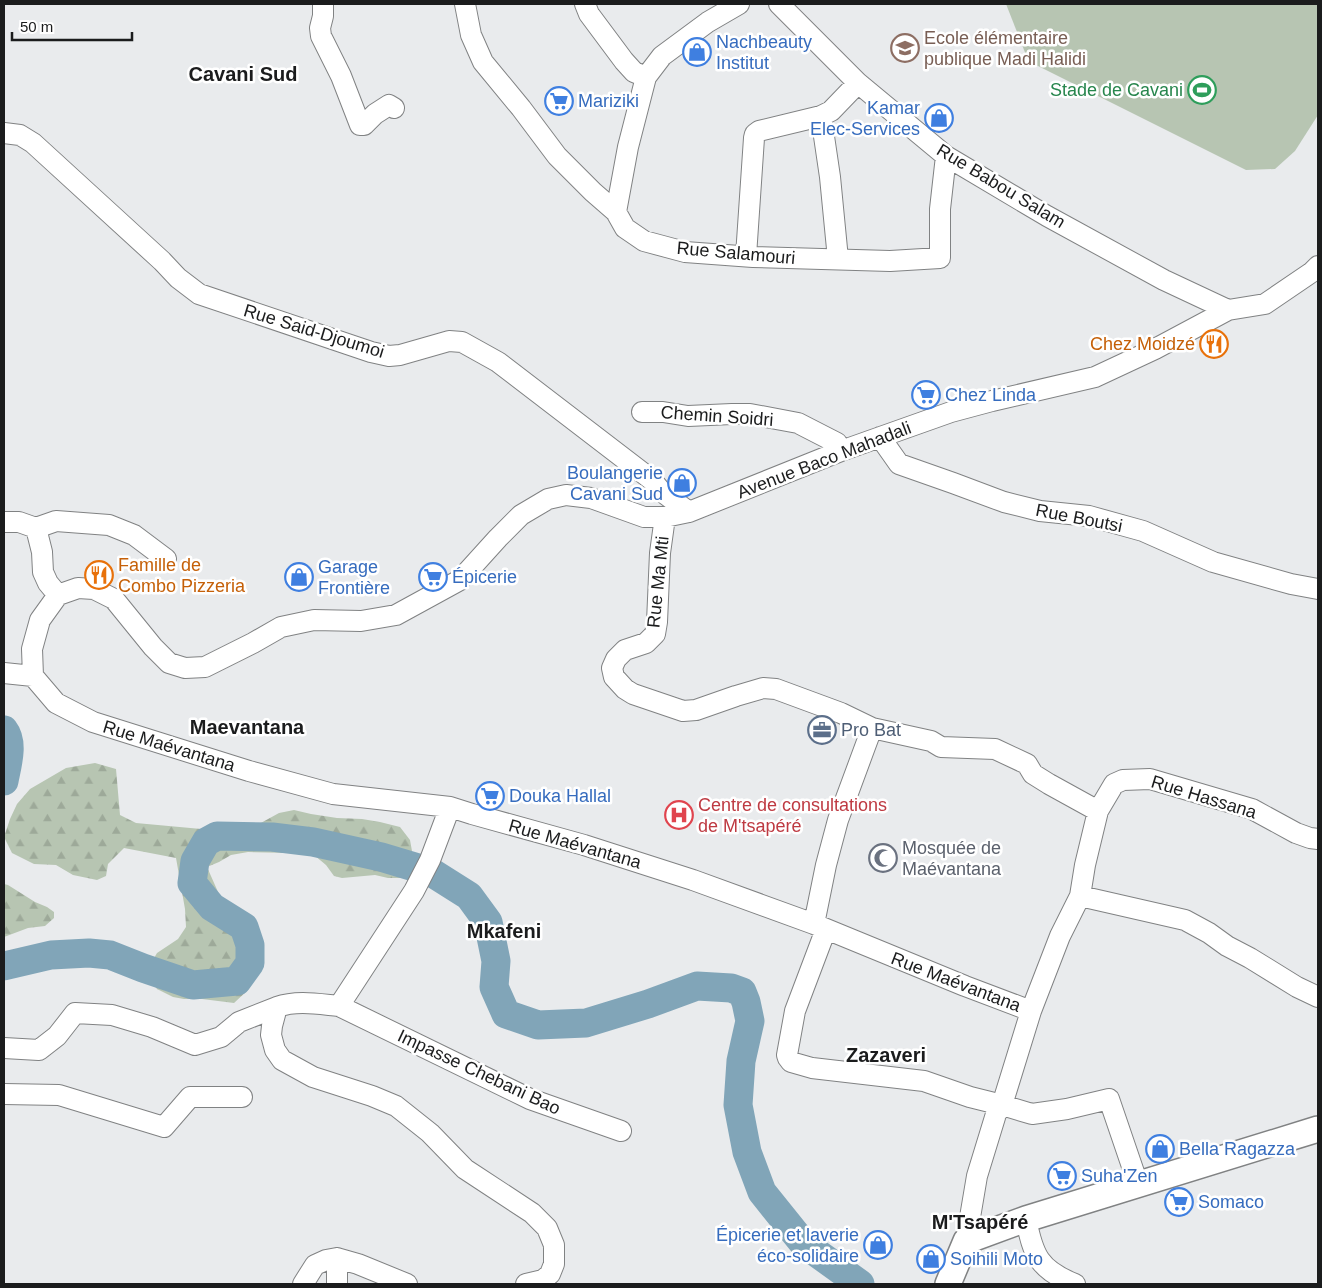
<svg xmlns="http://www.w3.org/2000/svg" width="1322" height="1288" font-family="Arial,sans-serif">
<defs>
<pattern id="forest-firs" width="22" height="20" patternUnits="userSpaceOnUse" patternTransform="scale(1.25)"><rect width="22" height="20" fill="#b7c5b2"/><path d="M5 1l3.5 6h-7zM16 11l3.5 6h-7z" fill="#9da999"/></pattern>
</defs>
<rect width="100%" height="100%" fill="#e9ebed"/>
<path fill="url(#forest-firs)" d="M95,763L116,769L120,815L136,823L234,832L250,829L279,813L294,810L311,814L337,818L362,819L380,822L400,827L410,840L412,851L411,866L401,878H388L375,875L342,878L334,876L326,865L314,855L292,853L248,852L231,855L219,862L207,867L237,935L255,970L248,990L234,1003L202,999H184L173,997L157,989L148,977L150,965L157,953L178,939L186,927L185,909L176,858L124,848L108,864L106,876L97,880L73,875L56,865L34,864L12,853L4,837L10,819L17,804L30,789L66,768Z
M4,884L8,885L35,902L47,907L54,912V918L45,926L28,928L4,937Z"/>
<path fill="#b7c5b2" d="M1006,4H1318V115L1295,151L1275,169L1246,170L1036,65L1026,55Z"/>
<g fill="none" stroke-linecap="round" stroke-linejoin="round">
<path stroke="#81a5b8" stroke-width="29" d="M4,730C14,743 7,765 4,781
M4,966L51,955L89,953L110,955L143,968L193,985L237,981L250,963V945L244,927L212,907L192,883L195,861L206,842L217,836L272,837L313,842L381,857L431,872L469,896L488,922L496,961L494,987L506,1014L538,1025L586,1023L648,1004L697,986L731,988L742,992L746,1002L750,1021L741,1061L738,1105L747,1152L762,1192L803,1243L860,1284"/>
<defs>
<path id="minor" d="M323,4V16L320,28L321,36L341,76L360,125H364L375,114L389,105L394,108
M465,4L471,35L483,62L521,108L557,156L593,192L616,212L625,228L644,241L685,252L753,257L890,261L940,258V209L946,156
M585,4L589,14L624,61L634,72L646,77
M779,4L858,83L946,156L1047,216L1164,280L1228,310
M821,116L830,177L838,259
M4,133L20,135L33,143L162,261L178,278L199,294L371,352L389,356L400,355L449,341L462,342L498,362L652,480L661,491L689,512
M616,212L628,147L646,77L662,56L708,22L739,4
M746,256L754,138L755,134L759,131L821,116L831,111L858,83
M642,412H663L688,416L732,414H750L798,423L837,443L841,451
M880,437L899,464L953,483L1004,502L1040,511L1089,516L1143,531L1213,562L1291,584L1318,589
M665,517L660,553L657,622L655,634L646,643L625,650L616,659L612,668L614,677L625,689L633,694L683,711L696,710L736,696L763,688L776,689L841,713L872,728L931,741L941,747L995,749L1027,764L1033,774L1049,784L1098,811
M4,522H19L36,528L56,521L109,525L134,535L166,559
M36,528L42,552L43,572L48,583L58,595
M4,673L33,676
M450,807L430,860L414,891L339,1006C318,1004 297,1000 277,1007L272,1026L271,1035L275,1050L282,1060L313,1077L372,1096L396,1106L430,1133L465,1169L532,1213L547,1228L554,1245V1264L550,1274L543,1280L526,1284
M1080,896L1185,920L1209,933L1227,946L1250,958L1297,987L1318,997
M814,924L826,865L838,820L872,728
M826,929L795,1011L787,1055L788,1058L791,1062L812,1068L924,1081L970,1097L1002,1105L1032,1114L1067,1109L1109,1099L1138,1184
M339,1006L530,1099L621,1131
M1031,1011L965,986L814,924L693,880L584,845L472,814L450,807L333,794L249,771L93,722L56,703L33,676L32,649L40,620L58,595L78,588L94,589L114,599L153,647L169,663L185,668L205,667L253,643L281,627L314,620L361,621L396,615L460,580L498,538L521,515L548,499L566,495L591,498L644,517H665L689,512L841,451L951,412L992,401L1095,377L1155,349L1228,310L1265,304L1312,272L1318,266
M4,1048L39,1050L57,1036L75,1013L112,1015L152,1027L195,1045L221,1037L239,1022L277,1007
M4,1094L59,1095L164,1127L190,1097H242
M1026,1219C1033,1255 1039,1270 1075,1284
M966,1241L977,1176L996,1114L1002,1105L1031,1011L1060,936L1080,896L1085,865L1098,811L1114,784L1123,780L1150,779L1252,809L1296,833L1310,838L1318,839
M337,1258V1284
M303,1284L315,1265L326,1260L337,1258L358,1264L407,1284"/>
<path id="major" d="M948,1284L966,1241L1026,1219L1318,1129"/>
</defs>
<use href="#minor" stroke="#808283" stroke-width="22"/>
<use href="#major" stroke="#808283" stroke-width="28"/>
<use href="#minor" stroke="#fff" stroke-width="20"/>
<use href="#major" stroke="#fff" stroke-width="25"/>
</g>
<defs>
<symbol id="school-ring" viewBox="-11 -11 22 22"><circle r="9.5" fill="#fff" stroke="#8d6e63" stroke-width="1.5"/><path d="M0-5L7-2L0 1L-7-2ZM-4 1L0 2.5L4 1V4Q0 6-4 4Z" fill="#8d6e63"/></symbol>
<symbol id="shop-ring" viewBox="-11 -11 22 22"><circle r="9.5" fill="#fff" stroke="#3f7fe0" stroke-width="1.5"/><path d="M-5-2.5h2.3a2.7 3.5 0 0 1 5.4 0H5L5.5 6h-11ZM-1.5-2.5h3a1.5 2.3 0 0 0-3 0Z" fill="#3f7fe0"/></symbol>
<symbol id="stadium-ring" viewBox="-11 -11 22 22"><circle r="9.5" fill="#fff" stroke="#2e9e5b" stroke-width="1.5"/><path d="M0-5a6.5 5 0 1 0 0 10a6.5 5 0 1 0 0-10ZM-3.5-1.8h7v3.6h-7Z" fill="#2e9e5b"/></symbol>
<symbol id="supermarket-ring" viewBox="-11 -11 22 22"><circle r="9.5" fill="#fff" stroke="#3f7fe0" stroke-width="1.5"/><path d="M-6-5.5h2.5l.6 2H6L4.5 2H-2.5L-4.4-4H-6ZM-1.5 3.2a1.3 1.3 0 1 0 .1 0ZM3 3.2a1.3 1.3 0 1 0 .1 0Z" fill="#3f7fe0"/></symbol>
<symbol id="restaurant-ring" viewBox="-11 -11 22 22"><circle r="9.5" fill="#fff" stroke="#e8710a" stroke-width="1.5"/><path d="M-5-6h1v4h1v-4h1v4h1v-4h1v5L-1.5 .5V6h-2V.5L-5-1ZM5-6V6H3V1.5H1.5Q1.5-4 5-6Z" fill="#e8710a"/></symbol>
<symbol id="office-ring" viewBox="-11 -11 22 22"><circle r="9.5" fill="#fff" stroke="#5c6f8a" stroke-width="1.5"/><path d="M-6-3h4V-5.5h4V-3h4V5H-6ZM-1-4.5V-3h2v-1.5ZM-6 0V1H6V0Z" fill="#5c6f8a"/></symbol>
<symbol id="hospital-ring" viewBox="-11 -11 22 22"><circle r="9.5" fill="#fff" stroke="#e0444e" stroke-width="1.5"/><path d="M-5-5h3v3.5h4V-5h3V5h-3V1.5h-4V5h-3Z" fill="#e0444e"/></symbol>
<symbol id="mosque-ring" viewBox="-11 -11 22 22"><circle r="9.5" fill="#fff" stroke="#6b7280" stroke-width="1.5"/><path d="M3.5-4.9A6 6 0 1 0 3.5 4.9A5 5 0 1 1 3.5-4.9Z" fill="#6b7280"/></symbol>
</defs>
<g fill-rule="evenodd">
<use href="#school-ring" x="889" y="32" width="32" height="32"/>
<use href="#shop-ring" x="681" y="36" width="32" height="32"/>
<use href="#stadium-ring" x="1186" y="74" width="32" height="32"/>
<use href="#supermarket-ring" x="543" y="85" width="32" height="32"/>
<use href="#shop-ring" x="923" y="102" width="32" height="32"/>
<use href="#restaurant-ring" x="1198" y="328" width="32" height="32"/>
<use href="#supermarket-ring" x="910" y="379" width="32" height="32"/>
<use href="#shop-ring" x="666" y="467" width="32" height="32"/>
<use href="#restaurant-ring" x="83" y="559" width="32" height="32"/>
<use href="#shop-ring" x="283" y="561" width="32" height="32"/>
<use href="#supermarket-ring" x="417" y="561" width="32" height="32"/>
<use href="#office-ring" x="806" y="714" width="32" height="32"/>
<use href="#supermarket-ring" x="474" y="780" width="32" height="32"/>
<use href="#hospital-ring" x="663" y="799" width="32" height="32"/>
<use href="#mosque-ring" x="867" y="842" width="32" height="32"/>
<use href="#shop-ring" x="1144" y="1133" width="32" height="32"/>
<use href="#supermarket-ring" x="1046" y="1160" width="32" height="32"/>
<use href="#supermarket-ring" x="1163" y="1186" width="32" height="32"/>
<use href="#shop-ring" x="862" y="1229" width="32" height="32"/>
<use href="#shop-ring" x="915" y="1243" width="32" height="32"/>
</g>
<g text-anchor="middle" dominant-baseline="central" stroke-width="5" stroke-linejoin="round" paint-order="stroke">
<g font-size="18" fill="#785e54" stroke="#fff" text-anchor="start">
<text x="924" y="38">Ecole élémentaire<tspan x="924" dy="21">publique Madi Halidi</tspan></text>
</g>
<g font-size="18" fill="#366cbe" stroke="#fff" text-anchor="start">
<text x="716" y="42">Nachbeauty<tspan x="716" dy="21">Institut</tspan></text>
<text x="578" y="101">Mariziki</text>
<text x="920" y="108" text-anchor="end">Kamar<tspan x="920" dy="21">Elec-Services</tspan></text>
<text x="945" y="395">Chez Linda</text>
<text x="663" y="473" text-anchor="end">Boulangerie<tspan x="663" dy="21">Cavani Sud</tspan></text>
<text x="318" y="567">Garage<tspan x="318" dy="21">Frontière</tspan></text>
<text x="452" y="577">Épicerie</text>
<text x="509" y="796">Douka Hallal</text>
<text x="1179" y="1149">Bella Ragazza</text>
<text x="1081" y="1176">Suha'Zen</text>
<text x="1198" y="1202">Somaco</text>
<text x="859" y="1235" text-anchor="end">Épicerie et laverie<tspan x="859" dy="21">éco-solidaire</tspan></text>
<text x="950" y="1259">Soihili Moto</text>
</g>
<g font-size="18" fill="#27864d" stroke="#fff" text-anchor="end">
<text x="1183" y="90">Stade de Cavani</text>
</g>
<g font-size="18" fill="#1b1c1d" stroke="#fff">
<text transform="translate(1001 186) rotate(31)">Rue Babou Salam</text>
<text transform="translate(736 253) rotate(5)">Rue Salamouri</text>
<text transform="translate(314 331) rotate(17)">Rue Said-Djoumoi</text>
<text transform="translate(717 416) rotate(4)">Chemin Soidri</text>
<text transform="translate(824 460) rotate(-21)">Avenue Baco Mahadali</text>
<text transform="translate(1079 518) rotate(11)">Rue Boutsi</text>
<text transform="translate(658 582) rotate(-84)">Rue Ma Mti</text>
<text transform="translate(169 746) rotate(17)">Rue Maévantana</text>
<text transform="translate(1204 797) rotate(17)">Rue Hassana</text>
<text transform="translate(575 844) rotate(16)">Rue Maévantana</text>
<text transform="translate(956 982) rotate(21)">Rue Maévantana</text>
<text transform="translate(479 1072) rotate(25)">Impasse Chebani Bao</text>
</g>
<g font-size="18" fill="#c56008" stroke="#fff" text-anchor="end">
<text x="1195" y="344">Chez Moidzé</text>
<text x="118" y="565" text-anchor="start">Famille de<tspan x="118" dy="21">Combo Pizzeria</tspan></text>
</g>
<g font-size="18" fill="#4e5e75" stroke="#fff" text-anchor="start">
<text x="841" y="730">Pro Bat</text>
</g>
<g font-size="18" fill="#be3a42" stroke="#fff" text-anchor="start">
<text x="698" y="805">Centre de consultations<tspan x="698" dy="21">de M'tsapéré</tspan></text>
</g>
<g font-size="18" fill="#5b616d" stroke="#fff" text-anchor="start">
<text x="902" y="848">Mosquée de<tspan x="902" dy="21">Maévantana</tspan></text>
</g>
<g font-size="20" font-weight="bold" fill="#1b1c1d" stroke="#fff">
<text x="243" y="74">Cavani Sud</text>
<text x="247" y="727">Maevantana</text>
<text x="504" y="931">Mkafeni</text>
<text x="886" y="1055">Zazaveri</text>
<text x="980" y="1222">M'Tsapéré</text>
</g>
</g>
<rect width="1322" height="1288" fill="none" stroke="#1b1c1d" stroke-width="10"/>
<path d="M12 32v8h120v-8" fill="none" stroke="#1b1c1d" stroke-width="2.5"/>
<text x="20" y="32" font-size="15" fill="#1b1c1d" stroke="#ffffff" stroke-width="4" paint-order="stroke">50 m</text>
</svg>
